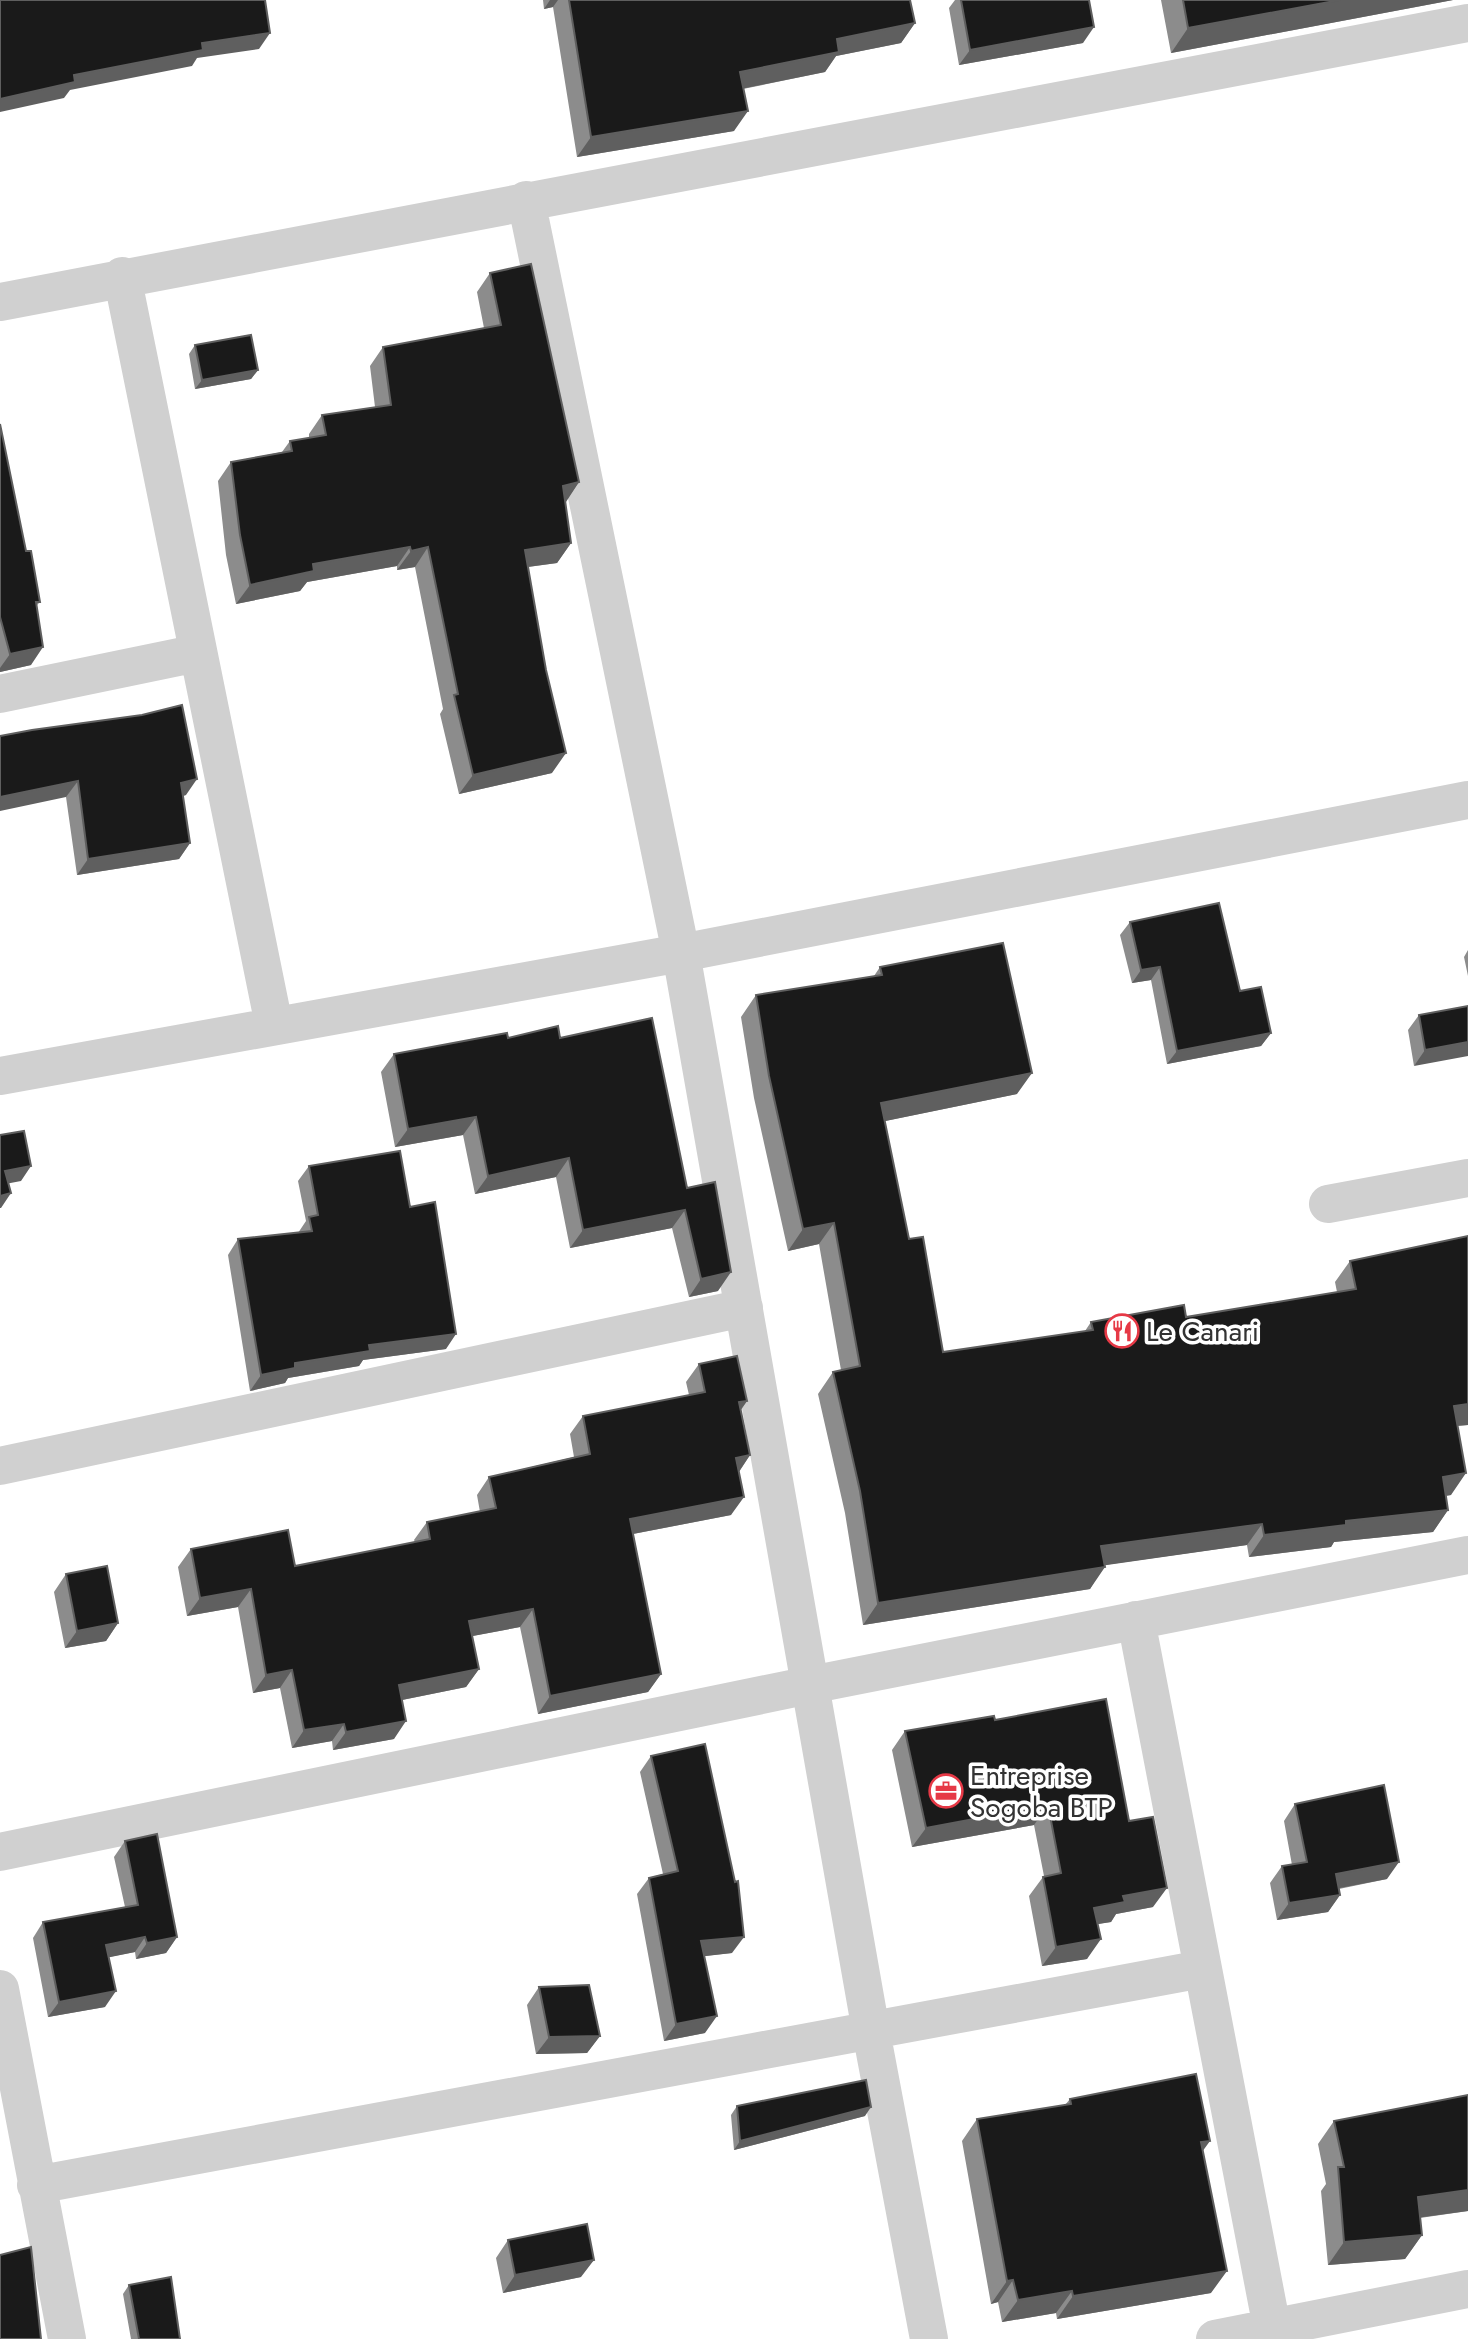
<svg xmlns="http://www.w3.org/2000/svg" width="1468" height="2339" font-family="Jost,sans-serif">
<rect width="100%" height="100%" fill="#fff"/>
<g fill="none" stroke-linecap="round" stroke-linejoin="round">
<path stroke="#d0d0d0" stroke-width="38" d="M526,200L681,953L871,2031L929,2339
M122,276L274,1025
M0,302L1468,23
M0,694L198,653
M0,1076L681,953L1468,800
M1328,1204L1468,1178
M0,1466L744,1308
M1136,1620L1272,2328
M0,1852L810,1685L1468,1555
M0,1989L67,2339
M36,2185L1202,1969
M1215,2339L1468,2289"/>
</g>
<path fill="#8c8c8c" d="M543,0H910L915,23L901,43L836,56L825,72L743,89L734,131L577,157L553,7L544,9Z
M955,0H1089L1083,43L959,65L949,8Z
M1161,0H1453L1171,53Z
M490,273L579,482L565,502L571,543L557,563L528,567L552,773L459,794L440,714L443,709L415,567L397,570V566L307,582L300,591L236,604L226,555L218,481L231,462L282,452L290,441L309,438V434L322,415L375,407L370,366L383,347L484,328L477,292Z
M195,345L258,370L251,379L195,389L189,354Z
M0,424L26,551L40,602L36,606L31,665L0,672Z
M0,736L186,795L183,796L190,843L179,859L77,875L66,797Z
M1130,922L1240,991L1271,1033L1261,1046L1167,1064L1151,980L1132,983L1120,935Z
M1468,950V976L1464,957Z
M880,967L1017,1094L885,1121L909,1239L943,1352L1085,1331L1091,1322L1186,1317L1337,1292L1335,1282L1350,1261L1468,1236V1425L1458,1426L1451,1495L1446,1496L1448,1510L1433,1532L1334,1542L1331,1547L1249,1557L1247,1545L1104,1565L1090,1589L863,1625L845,1513L818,1394L833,1372L841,1370L819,1244L788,1251L754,1098L741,1017L756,995L874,976Z
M1468,1006L1414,1066L1408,1030L1419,1015Z
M508,1038H560L687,1188L718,1291L689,1297L672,1228L570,1248L556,1177L475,1194L463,1135L395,1147L381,1072L394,1054Z
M309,1166L410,1207L446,1349L363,1360L359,1366L288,1378L285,1383L250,1391L228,1255L238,1239L298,1233L306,1221L298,1181Z
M699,1364L747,1401L741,1410L750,1455L739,1472L731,1515L633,1534L661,1674L648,1692L538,1714L520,1627L472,1636L479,1669L466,1687L402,1700L394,1739L333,1750L332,1741L292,1748L280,1688L253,1693L238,1607L187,1616L178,1567L191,1549L295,1566L415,1542L414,1540L427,1522L480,1512L477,1495L489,1477L574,1457L570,1434L583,1416L689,1395L686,1382Z
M66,1574L118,1623L106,1641L65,1648L54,1592Z
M995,1720L1129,1821L1153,1907L1116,1914L1111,1922L1097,1924L1087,1959L1042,1966L1029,1896L1043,1877L1044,1876L1034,1825L912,1847L892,1750L905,1731Z
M651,1756L732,1953L704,1956L705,2033L664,2041L637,1894L649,1878L663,1874L640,1772Z
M1295,1804L1387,1879L1339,1889L1340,1895L1328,1912L1277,1920L1270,1883L1282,1866L1292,1865L1284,1821Z
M125,1841L177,1937L166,1953L136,1959L135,1952L109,1957L105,2007L48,2017L33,1938L43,1922L125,1907L114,1857Z
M539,1987L600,2036L587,2053L536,2054L527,2005Z
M1070,2099L1203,2151L1211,2293L1057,2319L1056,2313L1002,2322L998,2302L991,2304L962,2141L977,2119L1065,2105Z
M737,2106L865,2116L734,2150L731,2115Z
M1334,2121L1468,2211L1420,2218L1422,2235L1405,2259L1328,2265L1321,2191L1326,2184L1318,2144Z
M508,2240L581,2277L503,2293L496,2258Z
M129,2285L180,2339H131L123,2294Z"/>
<path fill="#5f5f5f" d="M550,0H558L553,7L544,9Z
M1340,0H1453L1171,53L1188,28Z
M915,23L901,43L836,56L825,72L726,92L740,72L837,39Z
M1094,27L1083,43L959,65L970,50Z
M270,33L259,49L197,58L192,66L70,90L64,98L0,112V99L74,75L202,43Z
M748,111L734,131L577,157L591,137Z
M258,370L251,379L195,389L202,380Z
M579,482L566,502L549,505L563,486Z
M571,543L557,563L512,569L525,550Z
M410,547L397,566L307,582L300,591L236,604L250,585L313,564Z
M428,547L415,567L397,570L411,551Z
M43,647L31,665L0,672V668L10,654Z
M566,753L552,773L459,794L473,775Z
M197,779L186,795L170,799L181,783Z
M78,781L66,797L0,811V797Z
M190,843L179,859L77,875L88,859Z
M1160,967L1151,980L1132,983L1141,970Z
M1271,1033L1261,1046L1167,1064L1177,1051Z
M1468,1042V1056L1414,1066L1425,1050Z
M1032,1073L1017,1094L866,1125L881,1103Z
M476,1117L463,1135L395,1147L408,1129Z
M569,1158L556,1177L475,1194L488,1176Z
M31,1166L21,1181L0,1185L5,1171Z
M11,1193L1,1208H0V1196Z
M685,1210L672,1228L570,1248L583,1230Z
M834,1223L819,1244L788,1251L803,1229Z
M731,1272L718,1291L689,1297L701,1279Z
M456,1334L446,1349L363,1360L359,1366L288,1378L285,1383L250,1391L261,1375L295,1363L369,1345Z
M747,1401L734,1419L739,1402Z
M1468,1404V1425L1439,1427L1454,1406Z
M750,1455L738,1473L736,1458Z
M1466,1473L1451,1495L1428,1498L1443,1477Z
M744,1497L731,1515L617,1537L630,1519Z
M1448,1510L1433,1532L1334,1542L1331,1547L1249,1557L1264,1535L1346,1521Z
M1262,1524L1247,1545L1086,1568L1101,1546Z
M1105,1567L1090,1589L863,1625L878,1603Z
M251,1589L238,1607L187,1616L200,1598Z
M533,1609L520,1627L457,1639L469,1621Z
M118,1623L106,1641L65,1648L77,1631Z
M479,1669L466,1687L387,1703L399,1685Z
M292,1670L280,1688L253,1693L266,1675Z
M661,1674L648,1692L538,1714L550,1696Z
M406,1721L394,1739L333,1750L346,1732Z
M344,1724L332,1741L292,1748L304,1730Z
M1048,1805L1034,1825L912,1847L926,1828Z
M1399,1862L1387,1879L1324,1891L1336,1874Z
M1167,1888L1153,1907L1116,1914L1111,1922L1080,1927L1094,1908L1123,1896Z
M1340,1895L1328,1912L1277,1920L1289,1903Z
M145,1937L135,1952L96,1960L106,1945Z
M177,1937L166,1953L136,1959L147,1943Z
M744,1937L732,1953L689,1958L701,1941Z
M1101,1939L1087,1959L1042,1966L1056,1947Z
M116,1991L105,2007L48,2017L59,2002Z
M717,2016L705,2033L664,2041L676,2024Z
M600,2036L587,2053L536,2054L549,2037Z
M871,2107L865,2116L734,2150L740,2141Z
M1210,2141L1194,2163L1201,2142Z
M1468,2190V2211L1401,2220L1418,2197Z
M1422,2235L1405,2259L1328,2265L1344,2242Z
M594,2260L581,2277L503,2293L515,2275Z
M1227,2271L1211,2293L1057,2319L1073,2296Z
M1013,2280L998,2302L991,2304L1007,2281Z
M1072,2291L1056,2313L1002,2322L1018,2300Z"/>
<path fill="#1a1a1a" stroke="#5f5f5f" stroke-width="2" d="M0,0H265L270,33L202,43L203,50L74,75L75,82L0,99Z
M569,0H910L915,23L837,39L839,52L740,72L748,111L591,137Z
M961,0H1089L1094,27L970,50Z
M1183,0H1340L1188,28Z
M531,264L579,482L563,486L571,543L525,550L546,670L566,753L473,775L454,695L458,694L428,547L411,551L410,547L313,564L314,571L250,585L240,535L231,462L292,451L290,441L326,435L322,415L391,405L383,347L501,325L490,273Z
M251,335L258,370L202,380L195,345Z
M0,424L26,551H31L40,602H36L43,647L10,654L0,617Z
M182,705L197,779L181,783L190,843L88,859L78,781L0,797V736L32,730L142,715Z
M1219,903L1240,991L1261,987L1271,1033L1177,1051L1160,967L1141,970L1130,922Z
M1003,943L1032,1073L881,1103L909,1239L923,1237L943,1352L1093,1330L1091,1322L1184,1305L1186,1317L1356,1289L1350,1261L1468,1236V1404L1454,1406L1466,1473L1443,1477L1448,1510L1346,1521V1525L1264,1535L1262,1524L1101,1546L1105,1567L878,1603L860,1491L833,1372L860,1366L834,1223L803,1229L769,1076L756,995L882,975L880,967Z
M1468,1006V1042L1425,1050L1419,1015Z
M652,1018L687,1188L715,1182L731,1272L701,1279L685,1210L583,1230L569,1158L488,1176L476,1117L408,1129L394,1054L507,1033L508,1038L558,1026L560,1038Z
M24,1131L31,1166L5,1171L11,1193L0,1196V1135Z
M400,1151L410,1207L435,1202L456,1334L369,1345L370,1351L295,1363V1368L261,1375L238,1239L312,1231L309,1217L318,1215L309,1166Z
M737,1356L747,1401L739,1402L750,1455L736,1458L744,1497L630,1519L661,1674L550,1696L533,1609L469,1621L479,1669L399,1685L406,1721L346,1732L344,1724L304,1730L292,1670L266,1675L251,1589L200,1598L191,1549L288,1530L295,1566L430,1539L427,1522L496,1508L489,1477L590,1454L583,1416L705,1392L699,1364Z
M107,1566L118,1623L77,1631L66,1574Z
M1106,1699L1129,1821L1153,1817L1167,1888L1123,1896L1125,1902L1094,1908L1101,1939L1056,1947L1043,1877L1061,1873L1048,1805L926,1828L905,1731L994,1716L995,1720Z
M705,1744L735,1882L738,1881L744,1937L701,1941L717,2016L676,2024L649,1878L678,1871L651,1756Z
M1384,1785L1399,1862L1336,1874L1340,1895L1289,1903L1282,1866L1307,1862L1295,1804Z
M157,1834L177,1937L147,1943L145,1937L106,1945L116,1991L59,2002L43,1922L138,1905L125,1841Z
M589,1985L600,2036L549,2037L539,1987Z
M1196,2074L1210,2141L1201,2142L1227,2271L1073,2296L1072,2291L1018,2300L1013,2280L1007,2281L977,2119L1071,2104L1070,2099Z
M866,2080L871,2107L740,2141L737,2106Z
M1468,2095V2190L1418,2197L1422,2235L1344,2242L1338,2167H1344L1334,2121Z
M587,2224L594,2260L515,2275L508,2240Z
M31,2247L41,2339H0V2255Z
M171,2277L180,2339H139L129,2285Z"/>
<defs>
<symbol id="restaurant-ring" viewBox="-11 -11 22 22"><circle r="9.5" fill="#fff" stroke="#e63946" stroke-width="1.5"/><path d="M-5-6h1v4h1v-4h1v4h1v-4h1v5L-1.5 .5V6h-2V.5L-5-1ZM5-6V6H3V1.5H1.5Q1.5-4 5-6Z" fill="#e63946"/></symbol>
<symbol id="office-ring" viewBox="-11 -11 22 22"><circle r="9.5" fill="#fff" stroke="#e63946" stroke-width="1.5"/><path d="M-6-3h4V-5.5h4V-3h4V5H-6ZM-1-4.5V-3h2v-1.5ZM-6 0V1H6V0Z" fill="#e63946"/></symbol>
</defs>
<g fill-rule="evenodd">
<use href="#restaurant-ring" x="1103" y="1312" width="38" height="38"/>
<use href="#office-ring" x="927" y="1772" width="38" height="38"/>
</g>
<g text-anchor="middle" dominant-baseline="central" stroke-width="7" stroke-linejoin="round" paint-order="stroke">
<g font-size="28" fill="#333" stroke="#fff" text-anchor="start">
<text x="1146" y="1331">Le Canari</text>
<text x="970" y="1775">Entreprise<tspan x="970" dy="32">Sogoba BTP</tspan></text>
</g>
</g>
</svg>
